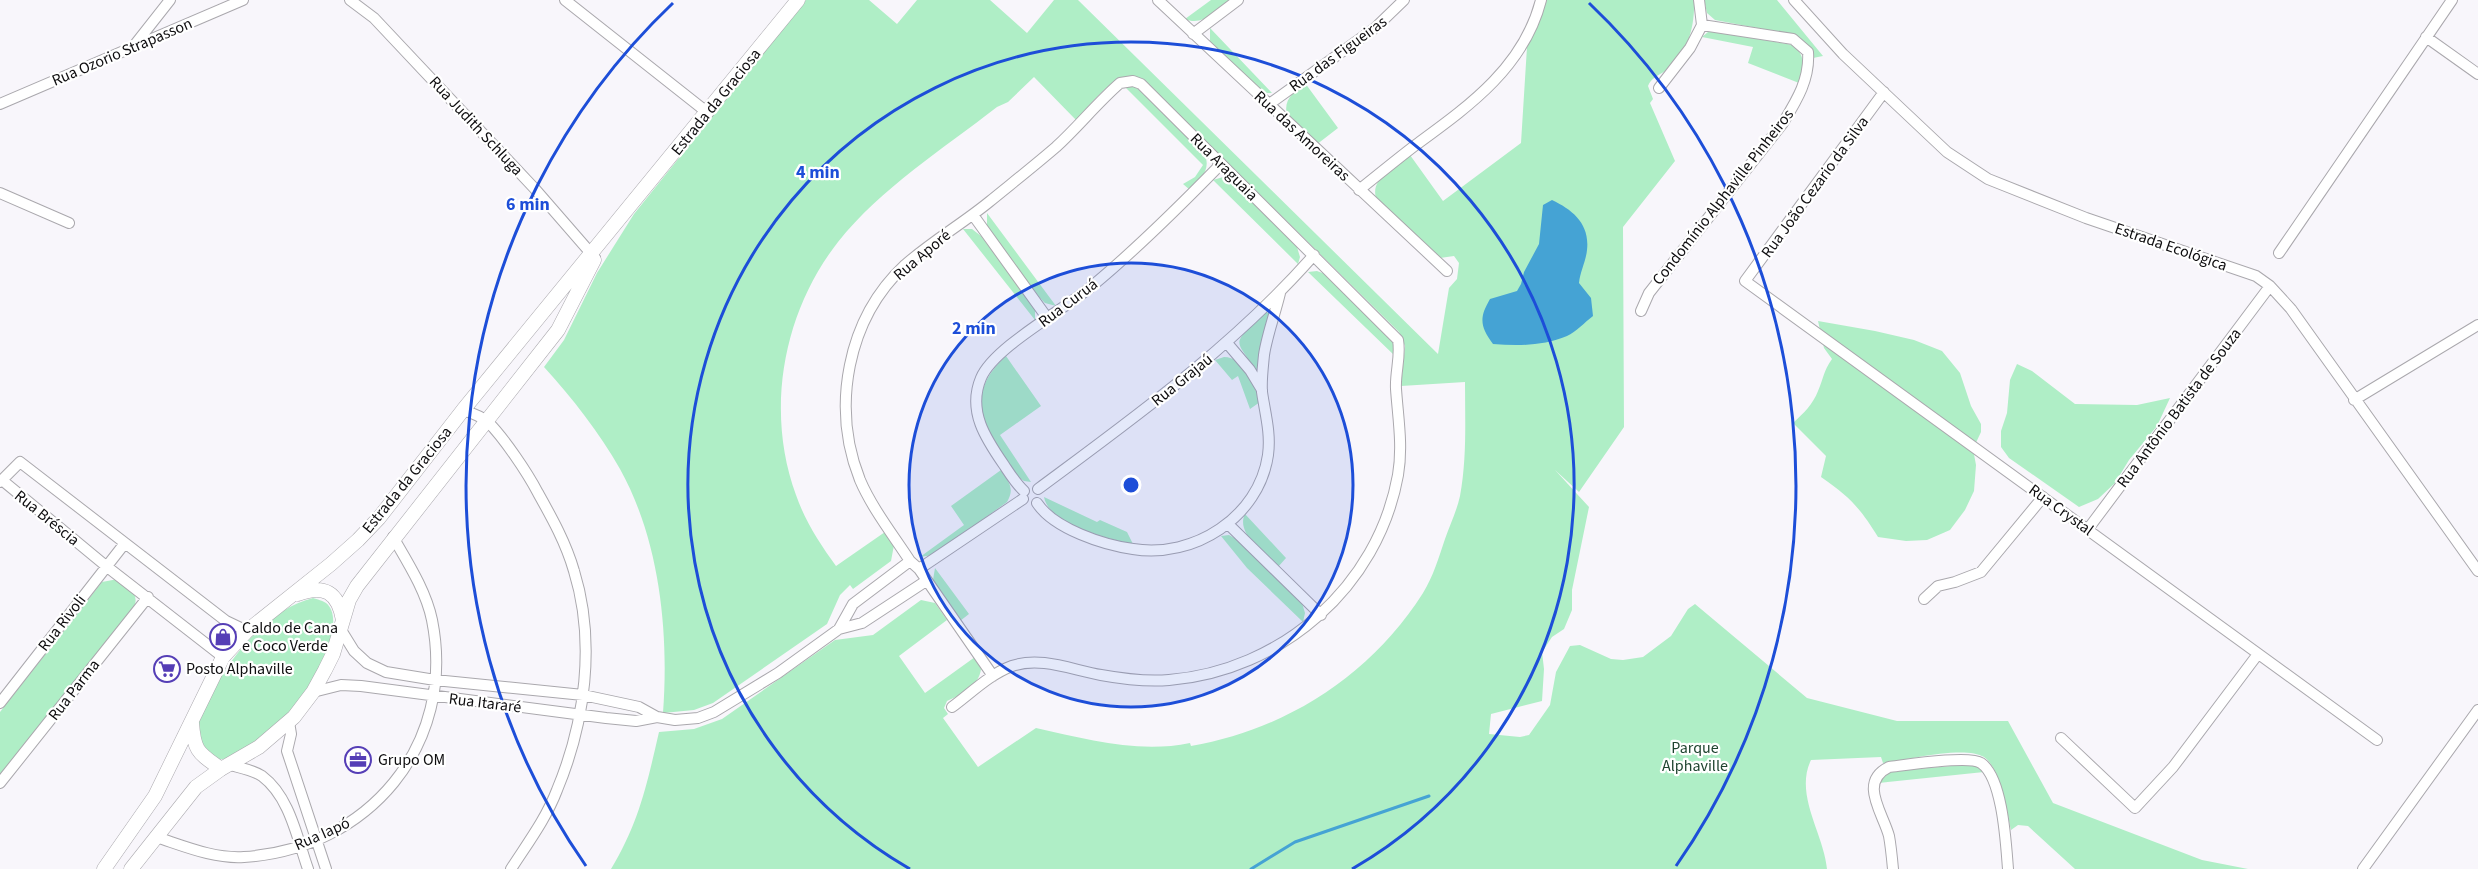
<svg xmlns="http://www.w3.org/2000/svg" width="2478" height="869" font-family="'Source Sans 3',sans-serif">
<rect width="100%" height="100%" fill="#f8f6fb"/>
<path fill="#afeec6" d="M806,0H869L897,24L917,0H990L1027,33L1054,0H1078L1438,354L1449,288L1457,279L1459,263L1454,256L1440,258L1376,198C1370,178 1396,166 1410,155L1443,201L1521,143L1527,47L1537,27L1547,0H1694C1695,27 1688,54 1665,71C1658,76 1651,78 1648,86L1653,99L1650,103L1675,161L1623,227L1624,427L1579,492L1555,470L1589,507L1572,590V610L1564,629L1552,637L1542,652L1544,669L1542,701L1491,714L1489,734L1520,737L1529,735L1550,705L1556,672L1570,646L1580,645L1611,659L1623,660L1643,657L1671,636L1688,609L1695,604L1807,698L1897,721H2008L2053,803L2202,860L2248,869H2075L2028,826L2018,825L2011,830C2007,811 2001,769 1984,757C1965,745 1906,760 1883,763L1881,757L1811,760C1794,795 1824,834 1827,869H611C639,823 647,784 659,732L694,729L722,719L835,640L873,635L921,600L935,603L947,620L899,656L925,693L975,657L981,669C979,686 961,695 947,701L944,708L948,714L943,718L978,767L1036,728C1086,739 1139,754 1190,743L1191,746C1287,729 1370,676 1423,593C1433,577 1439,557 1445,539C1450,525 1457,510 1460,496C1467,458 1465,420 1465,382L1401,386L1405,346L1399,332L1146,82C1116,65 1094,102 1076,120L1034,77L1008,102L997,107C943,149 881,188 838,242C783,312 765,411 796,495C805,521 820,544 836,566L885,532L894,545L891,561L853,589L850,585L840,595L827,624L713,703L694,710L663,713C669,633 660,541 620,469C599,432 573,399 544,367L564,340L597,273L634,214Z
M1211,0H1230C1217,10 1202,27 1185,19Z
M1704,0H1777L1823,56L1813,58L1784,33L1715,20L1707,13Z
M1210,28L1272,93H1265L1210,42Z
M1708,32H1715L1793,45C1807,57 1803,67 1799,83L1748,63L1753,47L1702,37Z
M1305,83L1338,128L1316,145L1287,115C1283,99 1294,92 1305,83Z
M1125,87H1135L1142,92L1205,155C1211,171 1200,179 1190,190L1183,184L1195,177L1203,165Z
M1223,177L1230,180L1297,247L1300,257L1298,264L1213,180Z
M987,213L1056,306L1045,303L1040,298L987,228Z
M963,229H972L981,236L1032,304L1035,310V320Z
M1317,271L1325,274L1393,341L1395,356L1308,272Z
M1265,312L1269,313L1259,378C1239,336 1225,351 1265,312Z
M1818,321L1875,331L1914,340L1942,351L1960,373L1971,406L1981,424V432L1973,449L1976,465L1974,491L1965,510L1950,530L1927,540L1906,541L1878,537C1860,508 1850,497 1821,477L1826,456L1793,423C1804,413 1813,404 1818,391C1824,377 1823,372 1832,359L1824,348Z
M1006,356L1041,406L1000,435L1031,482L1024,481L1018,477C988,436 959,398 1006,356Z
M1224,357C1244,357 1254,385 1260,402L1250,409L1238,376L1232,380L1215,360Z
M2017,364L2032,371L2075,404L2137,405L2170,398L2157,426L2129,460L2115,483L2098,499L2079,507L2009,458L2001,447V431L2007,413L2010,380Z
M1001,470C1009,482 1015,489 1007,502L933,555L920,557L964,525L951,506Z
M1044,497L1097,522L1100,520L1127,532L1133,544C1109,539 1049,525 1044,497Z
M1245,514L1286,558L1278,567C1266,554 1235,534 1245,514Z
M1229,535L1236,539L1302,603L1305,613L1303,622L1247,568L1221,536Z
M935,568L969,614L960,621L933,580Z
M118,579C128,588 140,593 134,607L0,775V712L102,582Z
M313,598C317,599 323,601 326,603C349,621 311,688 296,704C278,724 251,755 223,759C213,761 206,755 199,748C199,741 197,732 198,725C199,719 203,713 205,708C224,663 265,610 313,598Z
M1976,764L1984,772L1878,783L1891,771Z"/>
<path fill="#45a3d4" d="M1552,200C1573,210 1590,224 1587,250C1586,261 1580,272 1579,283L1591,298L1593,316C1585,322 1576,332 1567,336C1543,346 1518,346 1493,344C1480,326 1479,318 1490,299L1517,291L1521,284L1524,272L1539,244L1543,205Z"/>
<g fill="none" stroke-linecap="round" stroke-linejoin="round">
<path stroke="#45a3d4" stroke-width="3" d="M1251,869L1295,842L1429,796"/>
<defs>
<path id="minor" d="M350,0L374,18L535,189L595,258
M565,0L708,113
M1158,0L1447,271
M1794,0L1843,54L1947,152L1988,179L2086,218L2256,276L2270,286L2291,309L2478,571
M1193,34L1238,0
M2426,37L2478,74
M133,47L170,0
M1659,88L1690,48L1702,25
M1884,92L1745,281L2377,740
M0,104L243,0
M1268,105L1375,28L1404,0
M1359,190C1378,175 1397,159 1417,144C1469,106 1524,67 1541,0
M0,193L69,223
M973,215L1048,319
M2279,253L2452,0
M1641,311L1649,293L1783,123C1797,100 1810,79 1808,52L1793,39L1702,25L1699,0
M1227,343L1250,370L1262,390
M2354,400L2478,325
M463,410C472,413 481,416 488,422C504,438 527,472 538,493C552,518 566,543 574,571C596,642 585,723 557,790C546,819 527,844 511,869
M2,480L106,566L223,657
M0,482L20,462L226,621L247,631
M1038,489C1135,417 1233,347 1314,255
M1024,491C1016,484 1010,474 1004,465C986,439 967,411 981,378C994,347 1064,310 1092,286C1138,248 1180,206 1221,164
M1037,503C1054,529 1104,545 1133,549C1194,559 1259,517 1268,455C1271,433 1265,413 1262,392C1261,381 1263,366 1264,355C1267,335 1275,314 1280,293
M1228,524L1321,615
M2088,529L2270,286
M919,569L1023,499
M1924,599L1938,586L1955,582L1981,572L2043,497
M839,629L853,604L910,561
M341,630L354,651L367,663L386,672L435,680L583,695L639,707L657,717L675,720L698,718L714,712L778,673L839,629L862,623L926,581
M313,692L341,685L361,686L606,718L636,721L657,717
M0,703L125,543
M952,707C971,693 990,674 1012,666C1041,656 1072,670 1101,675C1123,679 1146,682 1169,680C1281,671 1378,587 1398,475C1403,446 1398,418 1396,389C1395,372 1401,357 1398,340L1141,84L1133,81L1120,83C1097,103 1078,127 1056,147C1034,166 1011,184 989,202C962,224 931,242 905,265C847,319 831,407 860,480C872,508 893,535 910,561L919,569L993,676
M289,722L291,734L287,751L326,869
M2061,738L2135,808L2173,767L2258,654
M230,765C241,768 253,770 262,776C290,797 297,838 308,869
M0,783L148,597
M156,837C184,846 214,859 244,857C368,849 457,745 432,620C426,591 408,563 393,537
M1893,869C1892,858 1891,847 1889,836C1883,813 1858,782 1889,767C1906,765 1969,755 1981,763C2003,778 2006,845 2008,869
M2363,869L2478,710"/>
<path id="major" d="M298,594C324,584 338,592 343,620
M192,723C194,752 199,753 221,769
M104,869L155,796L223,657L247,631L331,564L358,540L379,518L463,410L798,0
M131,869L196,787L221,769L259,747L294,717L313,692L325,670L333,654L349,600L357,586L558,330L594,260"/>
</defs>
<use href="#minor" stroke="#aaa8ad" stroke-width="12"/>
<use href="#major" stroke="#aaa8ad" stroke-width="15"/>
<use href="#minor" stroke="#fff" stroke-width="10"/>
<use href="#major" stroke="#fff" stroke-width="14"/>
</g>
<circle cx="1131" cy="485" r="222" fill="#1d4ed8" fill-opacity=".12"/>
<g fill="none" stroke="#1d4ed8" stroke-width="3">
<circle cx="1131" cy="485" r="222"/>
<path d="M910 869A443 443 0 1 1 1352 869"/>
<path d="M586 866A665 665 0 0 1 673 3M1589 3A665 665 0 0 1 1676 866"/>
</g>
<defs>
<symbol id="shop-ring" viewBox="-11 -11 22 22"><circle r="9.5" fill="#fff" stroke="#553eb6" stroke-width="1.5"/><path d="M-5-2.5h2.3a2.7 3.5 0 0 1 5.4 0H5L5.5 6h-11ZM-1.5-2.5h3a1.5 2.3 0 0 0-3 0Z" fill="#553eb6"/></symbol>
<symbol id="supermarket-ring" viewBox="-11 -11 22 22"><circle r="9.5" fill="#fff" stroke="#553eb6" stroke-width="1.5"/><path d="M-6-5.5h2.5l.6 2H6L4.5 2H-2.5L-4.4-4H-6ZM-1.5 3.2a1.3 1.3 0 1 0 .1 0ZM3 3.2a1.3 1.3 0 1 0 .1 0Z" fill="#553eb6"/></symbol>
<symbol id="office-ring" viewBox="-11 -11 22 22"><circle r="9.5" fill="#fff" stroke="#553eb6" stroke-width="1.5"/><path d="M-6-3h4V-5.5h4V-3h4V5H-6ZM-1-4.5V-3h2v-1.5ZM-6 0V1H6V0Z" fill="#553eb6"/></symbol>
</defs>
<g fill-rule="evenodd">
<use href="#shop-ring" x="208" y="622" width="30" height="30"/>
<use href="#supermarket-ring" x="152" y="654" width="30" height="30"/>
<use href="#office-ring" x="343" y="745" width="30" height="30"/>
</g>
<g text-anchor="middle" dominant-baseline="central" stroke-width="4.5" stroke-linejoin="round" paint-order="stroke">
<g font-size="16" fill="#0e0d0f" stroke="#fff">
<text transform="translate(122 52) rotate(-23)">Rua Ozorio Strapasson</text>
<text transform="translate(1338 54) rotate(-36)">Rua das Figueiras</text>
<text transform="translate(716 102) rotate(-51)">Estrada da Graciosa</text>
<text transform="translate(476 126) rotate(47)">Rua Judith Schluga</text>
<text transform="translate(1302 136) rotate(43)">Rua das Amoreiras</text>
<text transform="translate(1224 167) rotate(45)">Rua Araguaia</text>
<text transform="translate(1815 187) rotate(-54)">Rua João Cezario da Silva</text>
<text transform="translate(1723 197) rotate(-52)">Condomínio Alphaville Pinheiros</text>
<text transform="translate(2171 247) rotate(19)">Estrada Ecológica</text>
<text transform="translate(922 255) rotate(-40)">Rua Aporé</text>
<text transform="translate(1068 303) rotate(-37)">Rua Curuá</text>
<text transform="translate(1182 380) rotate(-39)">Rua Grajaú</text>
<text transform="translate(2179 408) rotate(-53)">Rua Antônio Batista de Souza</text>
<text transform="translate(407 480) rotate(-51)">Estrada da Graciosa</text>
<text transform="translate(2061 510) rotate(36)">Rua Crystal</text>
<text transform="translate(47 518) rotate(39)">Rua Bréscia</text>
<text transform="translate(62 623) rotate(-52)">Rua Rivoli</text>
<text transform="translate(74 690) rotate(-52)">Rua Parma</text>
<text transform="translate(485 703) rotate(7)">Rua Itararé</text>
<text transform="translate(322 834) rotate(-24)">Rua Iapó</text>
</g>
<g font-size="16" fill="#0e0d0f" stroke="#fff" text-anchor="start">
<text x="242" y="628">Caldo de Cana<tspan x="242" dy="18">e Coco Verde</tspan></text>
<text x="186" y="669">Posto Alphaville</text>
<text x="378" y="760">Grupo OM</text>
</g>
<g font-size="16" fill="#1d432e" stroke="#fff">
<text x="1695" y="748">Parque<tspan x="1695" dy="18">Alphaville</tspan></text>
</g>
</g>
<circle cx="1131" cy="485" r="9" fill="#1d4ed8" stroke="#fff" stroke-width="3"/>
<g font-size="18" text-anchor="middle" font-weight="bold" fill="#1d4ed8" stroke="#fff" stroke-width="4.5" stroke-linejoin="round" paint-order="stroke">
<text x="818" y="178">4 min</text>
<text x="528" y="210">6 min</text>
<text x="974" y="334">2 min</text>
</g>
</svg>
